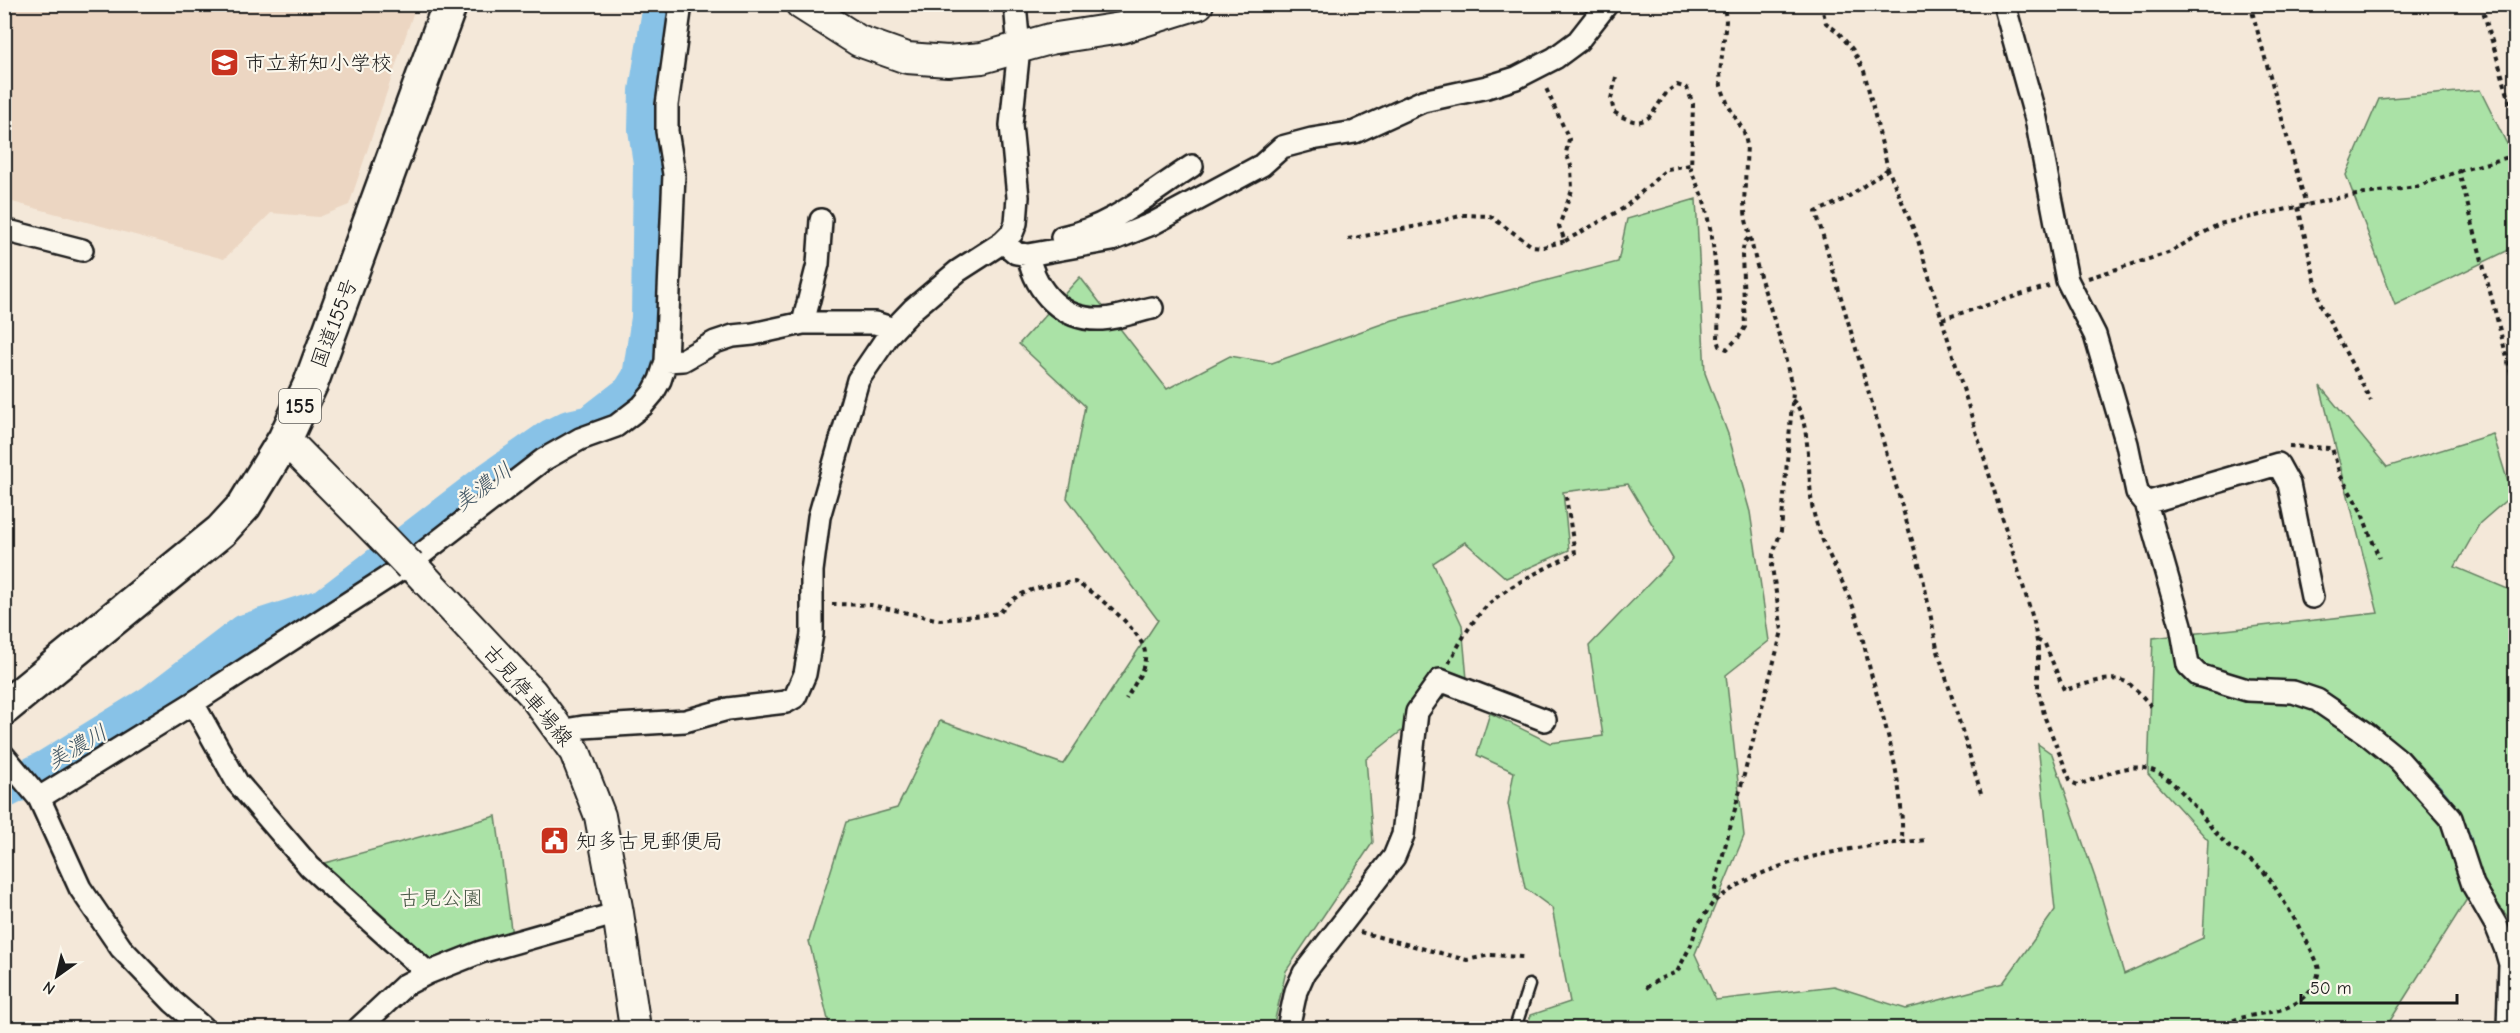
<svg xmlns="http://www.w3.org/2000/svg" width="2520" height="1033" font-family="'Comic Neue','Klee One',sans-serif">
<rect width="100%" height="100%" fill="#f4e8d9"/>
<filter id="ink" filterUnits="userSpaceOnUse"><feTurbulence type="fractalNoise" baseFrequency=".0167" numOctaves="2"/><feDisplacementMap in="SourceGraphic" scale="12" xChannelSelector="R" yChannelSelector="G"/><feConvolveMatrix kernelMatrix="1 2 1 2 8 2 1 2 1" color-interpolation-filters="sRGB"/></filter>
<g filter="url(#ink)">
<path fill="#ecd6c2" d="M4,5L5,4L416,5L349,205L319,217L271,213L224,259L5,200Z"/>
<path fill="#aae2a6" stroke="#637f61" stroke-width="1.5" d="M2480,90L2507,144L2515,137V247L2395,305L2346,175L2379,99Z
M1696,199L1705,373L1728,434L1750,512L1769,641L1726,675L1744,836L1695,954L1716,1000L1834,986L1906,1009L2003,983L2055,910L2038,744L2052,754L2099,889L2124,974L2203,938L2208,840L2148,774L2153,638L2378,613L2320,386L2387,467L2493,434L2512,495L2480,523L2455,567L2515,592V926L2479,880L2388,1024L2376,1028H2321L2314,1025L2307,1028H1526L1531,1015L1570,1002L1552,908L1525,888L1508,804L1514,772L1477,755L1490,713L1550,743L1603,736L1589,646L1673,559L1628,484L1563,492L1569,550L1506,578L1465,542L1433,563L1462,625L1467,679L1366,759L1373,842L1286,971L1273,1028H830L809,941L846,822L897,808L940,721L1063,764L1158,620L1067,498L1085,406L1019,344L1080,277L1167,389L1230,356L1272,363L1393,320L1618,262L1627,219Z
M496,816L513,944L428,973L310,867Z"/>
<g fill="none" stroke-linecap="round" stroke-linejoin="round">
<path stroke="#5d8096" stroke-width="6" d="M2431,780C2450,799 2462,816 2470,842"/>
<path stroke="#88c2e7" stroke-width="38" d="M4,790L48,768L152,704L245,633L325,607L488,482L551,438L569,429L591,424L631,393L641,377L650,318L652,163L647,129L648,91L662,4"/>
<defs>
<path id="lane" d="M1515,1028L1529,985"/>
<path id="street" d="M2004,4L2036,119L2067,280L2095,335L2127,444L2137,492L2146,503L2181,625L2188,665L2198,675L2247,690L2293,692L2317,700L2367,734L2399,760L2451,818L2473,885L2496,925L2506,950L2510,964L2508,1028
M4,230L82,250
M1062,237C1111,228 1151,192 1192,166
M1003,242L1016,253L1028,255L1112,240L1152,224L1262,165L1282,147L1312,139L1355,132L1423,101L1487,87L1516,78L1555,58L1578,41L1607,4
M1028,255C1036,292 1062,321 1102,319C1119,318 1137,311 1152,308
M803,323L818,264L821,220
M666,361L683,360L715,342L733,336L753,334L803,323H875L894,329
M2146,503L2278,464L2289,484L2312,597
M193,703L237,782L310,867L428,973
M563,735L571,729L583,727L685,721L728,709L786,702L795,697L805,674L812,634V571L819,517L858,380L890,333L913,309L958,271L1003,242L1012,233L1016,223L1018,197L1011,125L1019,48L1015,4
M4,756L39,798L80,888L121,948L173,1002L203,1028
M39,798L193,703L410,563L543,460L580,439L616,426L642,406L653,393L660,380L666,361L674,174L667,131V105L681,4
M359,1028L405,985L428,973L481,952L618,913
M1288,1028L1296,991L1304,973L1394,857L1403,835L1417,712L1440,680L1545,720"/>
<path id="secondary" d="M801,4L859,41L907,58L948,61L982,58L1050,39L1121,28L1198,4
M285,439L382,537
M410,566V563L532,693L575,752L600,816L618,913L635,1028"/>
<path id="highway" d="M4,708L221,531L244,506L285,439L311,383L450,4"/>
</defs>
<use href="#lane" stroke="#1c1c1c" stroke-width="15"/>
<use href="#street" stroke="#1c1c1c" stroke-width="26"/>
<use href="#secondary" stroke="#1c1c1c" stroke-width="34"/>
<use href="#highway" stroke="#1c1c1c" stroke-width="38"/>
<path stroke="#1c1c1c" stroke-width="4" stroke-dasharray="4.5 4.5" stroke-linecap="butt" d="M1821,4L1826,23L1838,32L1853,50L1864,71L1888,169L1917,237L2034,622L2038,648V689L2045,718L2071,782L2078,785C2102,777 2131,759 2156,772C2183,785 2205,823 2226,844C2237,854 2253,860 2263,871C2273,881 2315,952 2318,966C2320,970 2317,979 2315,983C2292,1023 2249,1006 2219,1028
M2250,4L2306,205
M2481,4L2516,122
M1616,77L1611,99L1614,112C1657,140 1651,98 1677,85L1687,88L1693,104L1691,170L1704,201L1712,237L1719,295L1718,339L1720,346L1727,349L1739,337L1745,327L1742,255L1744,243L1750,236
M1888,169L1845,199L1816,212L1923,578L1937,648L1981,793
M2459,171L2516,155
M2298,207L2321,305L2371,401
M1348,239L1429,224L1464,215L1490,216L1532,246L1543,247L1565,241L1559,226L1572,190L1571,166L1566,153L1569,139L1545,86
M1565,241L1624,208L1667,169L1690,165
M2088,278L2168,253L2219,224L2343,197L2416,187L2459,171L2516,393
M1942,319L2049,286
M1792,400C1812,415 1807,484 1813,510C1821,547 1844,579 1856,615C1863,637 1867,659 1873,681C1888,734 1904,787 1902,842
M2289,446L2332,448L2340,475L2361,511L2379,558
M832,604L871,605L940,620L1000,613C1017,588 1048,585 1075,582C1093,591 1144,632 1145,653C1147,668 1133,686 1126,699
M2037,640L2045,644L2064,690C2082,686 2114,672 2129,684C2138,690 2145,700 2153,708
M1449,663C1460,642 1473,618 1491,602C1515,581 1548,568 1575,553L1566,497
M1715,901C1772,856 1857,846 1927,840
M1360,932L1467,960L1490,955L1523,957
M1646,988L1659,979L1677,972L1691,945L1697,926L1714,901L1716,881L1782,631L1772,567L1773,554L1781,531L1793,392L1783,348L1758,270L1746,220L1744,203L1747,145L1744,132L1728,105L1721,86L1720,73L1726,21L1724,4"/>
<use href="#lane" stroke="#fbf7ec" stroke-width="10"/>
<use href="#street" stroke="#fbf7ec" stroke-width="21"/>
<use href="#secondary" stroke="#fbf7ec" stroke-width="30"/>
<use href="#highway" stroke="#fbf7ec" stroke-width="33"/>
<defs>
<path id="secondary-bridge" d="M382,537L410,566"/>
</defs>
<use href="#secondary-bridge" stroke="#1c1c1c" stroke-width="34" stroke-linecap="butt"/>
<use href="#secondary-bridge" stroke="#fbf7ec" stroke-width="30"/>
</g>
</g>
<defs>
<symbol id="school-square" viewBox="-11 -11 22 22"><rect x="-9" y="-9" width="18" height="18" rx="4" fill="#c8321e" stroke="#fbf7ec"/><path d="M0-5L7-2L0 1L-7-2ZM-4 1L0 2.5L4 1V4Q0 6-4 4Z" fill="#fff"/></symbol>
<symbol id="civic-square" viewBox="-11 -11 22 22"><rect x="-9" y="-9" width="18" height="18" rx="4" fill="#c8321e" stroke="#fbf7ec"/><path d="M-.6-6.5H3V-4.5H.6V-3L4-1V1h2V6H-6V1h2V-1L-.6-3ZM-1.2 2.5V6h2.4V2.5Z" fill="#fff"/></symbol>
</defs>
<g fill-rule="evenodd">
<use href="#school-square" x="208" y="46" width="33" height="33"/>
<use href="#civic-square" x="538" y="824" width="33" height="33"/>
</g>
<g text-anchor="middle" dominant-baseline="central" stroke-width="4.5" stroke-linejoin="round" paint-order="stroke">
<rect fill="#fbf7ec" stroke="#5f5e5a" stroke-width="1.5" x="279" y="389" width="42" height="34" rx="4.5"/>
<g font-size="20" font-weight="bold" fill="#1c1c1c">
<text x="300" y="406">155</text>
</g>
<g font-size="21" fill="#1c1c1c" stroke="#fbf7ec" text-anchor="start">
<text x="245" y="63">市立新知小学校</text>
<text x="576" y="841">知多古見郵便局</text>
</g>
<g font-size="21" fill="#1c1c1c" stroke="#fbf7ec">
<text transform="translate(334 323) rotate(-69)">国道155号</text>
<text transform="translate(528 695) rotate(50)">古見停車場線</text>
</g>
<g font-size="21" fill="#475745" stroke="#fbf7ec">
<text x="441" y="898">古見公園</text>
</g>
<g font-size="22" font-style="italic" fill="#425663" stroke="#fbf7ec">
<text transform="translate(483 487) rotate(-36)">美濃川</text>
<text transform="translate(77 747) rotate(-30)">美濃川</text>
</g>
</g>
<rect width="2520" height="1033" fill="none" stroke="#fbf7ec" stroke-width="24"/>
<rect x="12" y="12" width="2496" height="1009" fill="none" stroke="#1c1c1c" stroke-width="2" filter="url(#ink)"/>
<g transform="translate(57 976) rotate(214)" stroke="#fbf7ec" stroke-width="4.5" paint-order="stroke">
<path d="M0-4.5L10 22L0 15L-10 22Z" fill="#1c1c1c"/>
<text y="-9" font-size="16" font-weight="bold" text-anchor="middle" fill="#1c1c1c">N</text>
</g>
<path d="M2301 994v9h156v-9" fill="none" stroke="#1c1c1c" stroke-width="3"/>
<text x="2310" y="994" font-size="18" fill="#1c1c1c" stroke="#fbf7ec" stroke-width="4.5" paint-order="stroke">50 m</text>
</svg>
